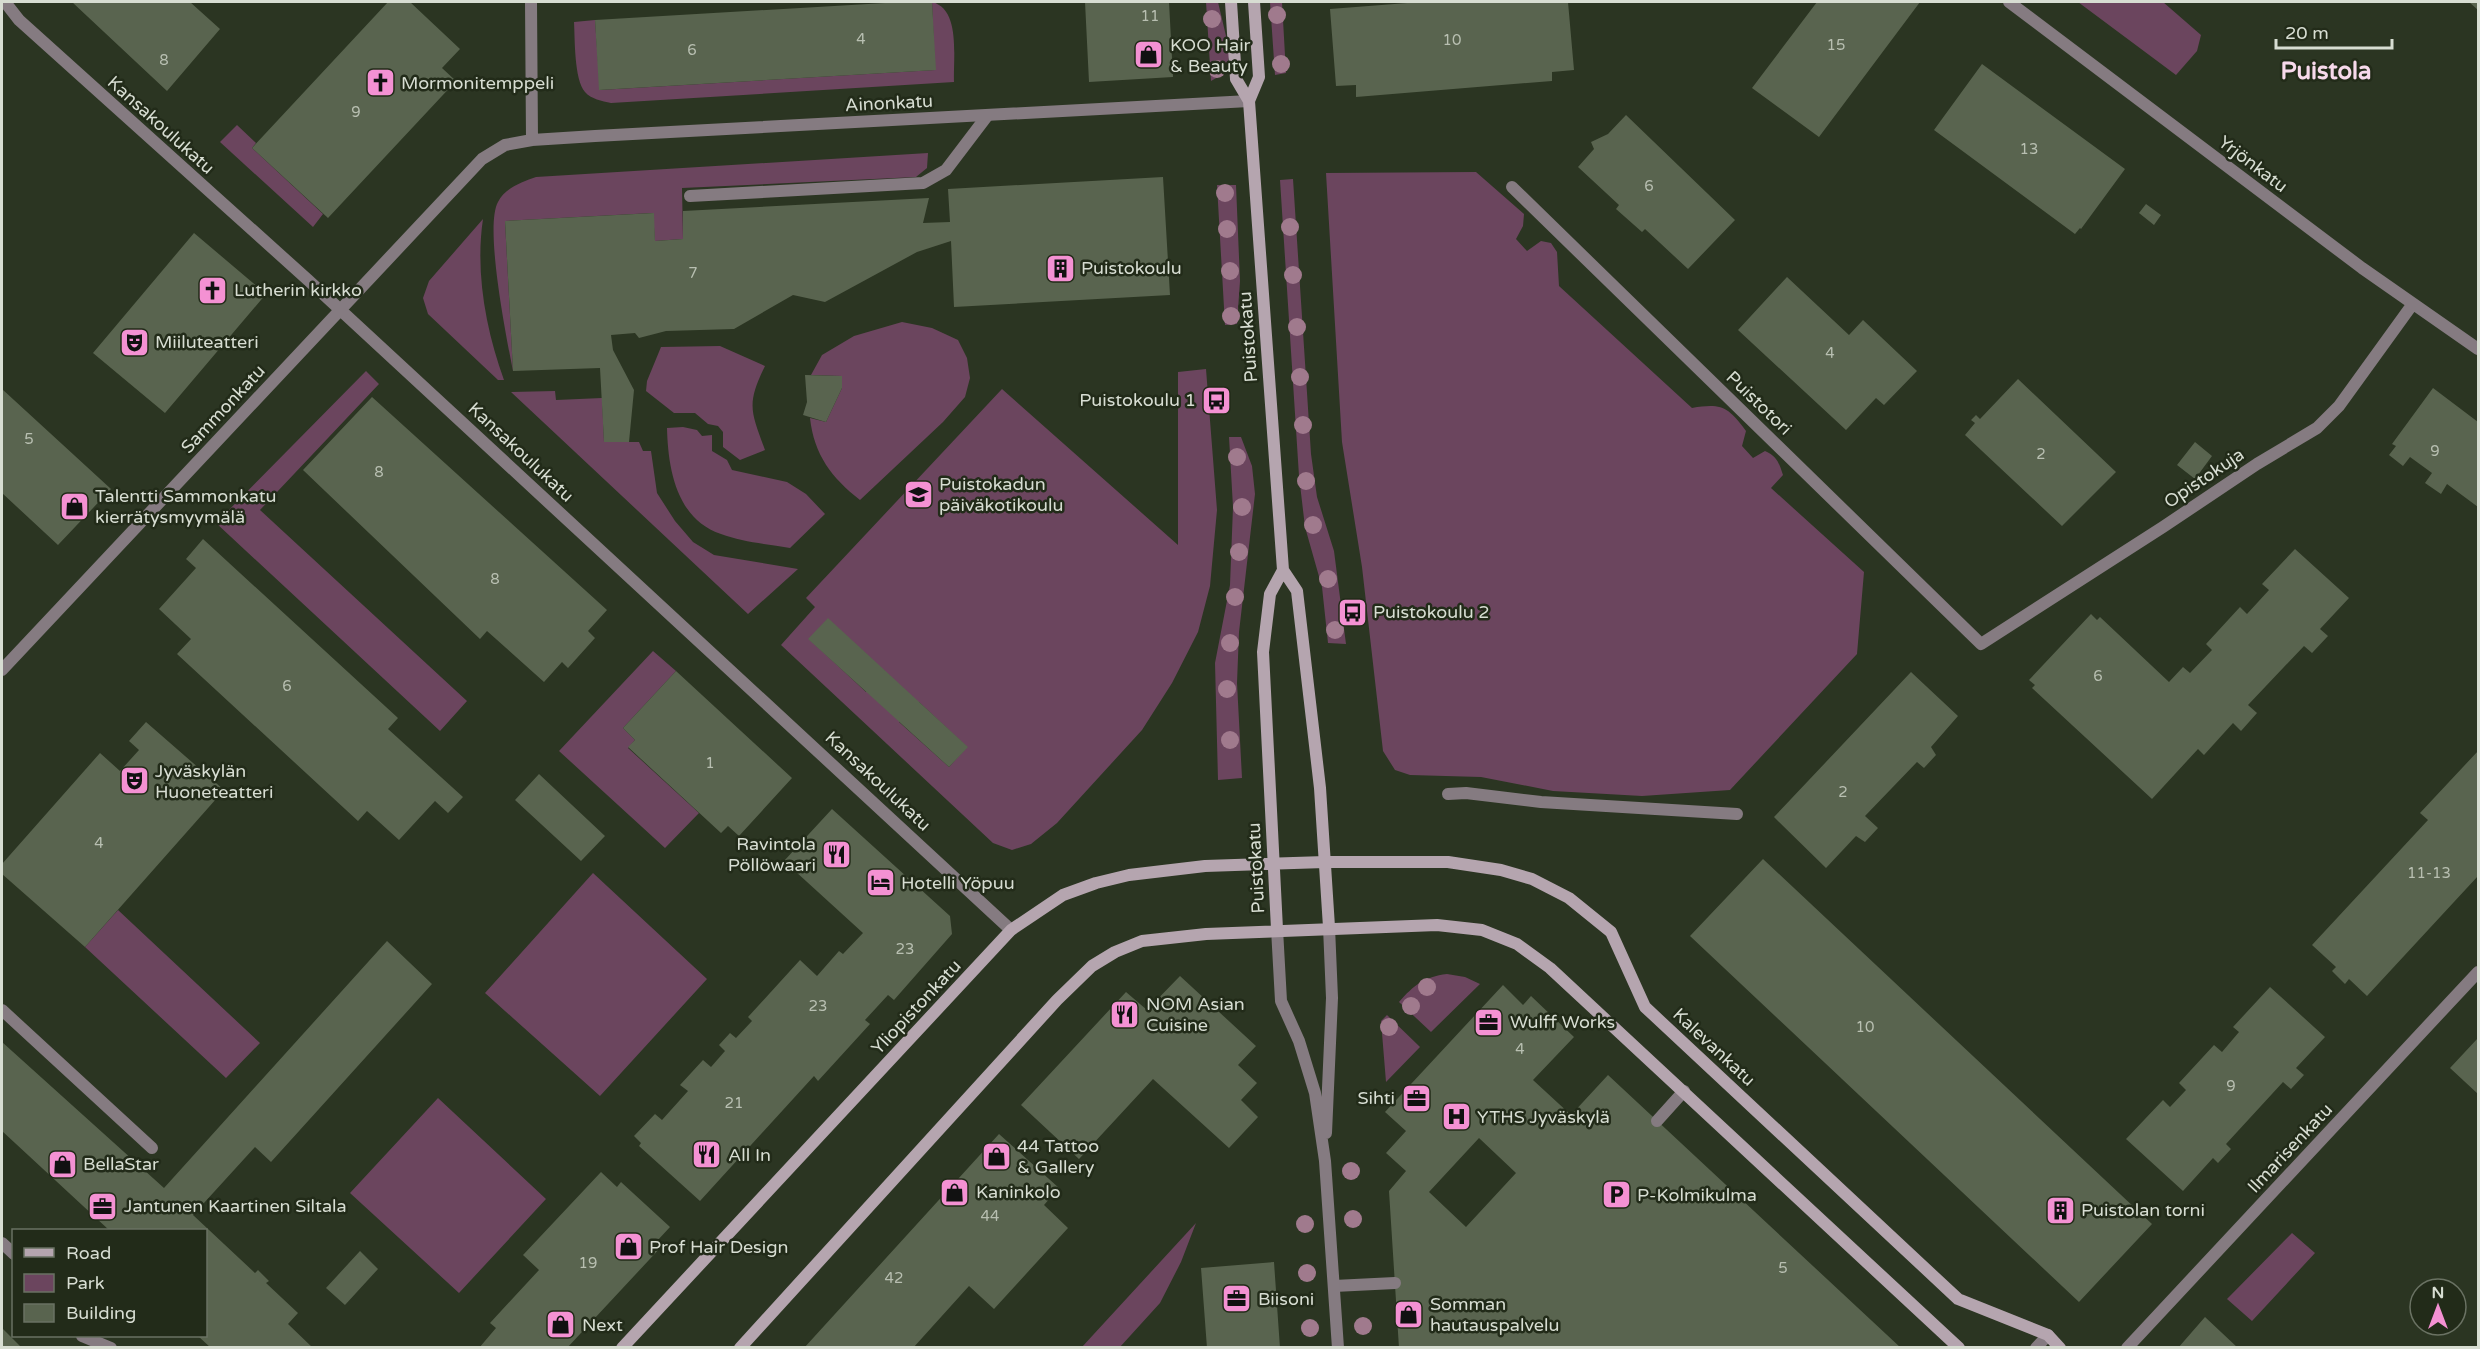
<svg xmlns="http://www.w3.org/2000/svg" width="2480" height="1349" font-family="'Varela Round',sans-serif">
<rect width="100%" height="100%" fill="#2b3522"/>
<path fill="#6b455e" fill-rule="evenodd" d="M932,2C961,9 953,58 954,82L611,103C602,101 591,99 585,92C574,79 575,39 574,22L595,20L600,90L935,70Z
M1206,2H1218L1230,53L1225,73L1211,81Z
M1270,2H1282L1286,73L1275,75Z
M2078,2H2163L2201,35L2197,51L2176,75Z
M237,125L256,143L252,148L323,214L313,227L220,142Z
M928,153L927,168L916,177L682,188L683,239L655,241L653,213L505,221L513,371C507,340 484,227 498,202C505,188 522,182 536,177Z
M1476,172L1524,214L1523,226L1516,239L1527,251L1541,241L1551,243L1557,252L1559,286L1692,408C1722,403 1728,407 1746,431L1742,446L1753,458L1765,451C1777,456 1779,463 1783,475L1771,488L1864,572L1857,654L1730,790L1642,796L1553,791L1481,777L1410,775L1395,770L1383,751L1362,567L1342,442L1326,173Z
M1293,179L1311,454L1317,497L1334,551L1346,644L1328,643L1322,587L1305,527L1299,476L1280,180Z
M1217,185H1236L1240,281L1237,324L1225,325Z
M483,219C475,272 486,330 504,380H498L428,314L423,298L429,281Z
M902,322L932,328L958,340L967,358L970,378L965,397L943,422L860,500C832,478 814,455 810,418L826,422L842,388L841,376L811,375L822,355L854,336Z
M720,346L765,366C746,405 751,411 765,450L740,460L723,447V432L718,426L708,424L695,413H674L646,391L647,381L661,347Z
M1206,369L1217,510L1210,586L1198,632L1172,683L1142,730L1057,823L1031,844L1012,850L993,843L781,645L815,607L806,598L1002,389L1178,545V372ZM809,639L885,671L866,692ZM919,702L967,747L949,767L899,722Z
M366,371L379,384L260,510L467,701L440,731L216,523Z
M555,391L556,400L602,398L604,442H639L643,451H651L657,493L675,521L693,542L714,555L798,569L748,614L511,392Z
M683,427L697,430L702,436L712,435V451L727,460L732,470L787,482L806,494L825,514L790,548C767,544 742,542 721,534C676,519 668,468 667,428Z
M1229,437H1241L1252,466L1255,494L1239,632L1237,683L1242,778L1218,780L1215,663L1230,585L1233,507Z
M653,651L676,671L623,728L635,740L628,748L699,813L665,848L559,751Z
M593,873L707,979L600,1096L485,993Z
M118,910L260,1043L226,1078L85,947Z
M1447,974L1465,977L1480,984L1431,1032L1399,1002C1414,985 1424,977 1447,974Z
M1387,1015L1420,1047L1386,1082L1381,1021Z
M438,1098L546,1199L459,1293L350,1193Z
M1196,1223L1181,1262L1160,1303L1120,1347H1082Z
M2292,1233L2315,1253L2252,1321L2227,1299Z"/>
<path fill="#59644f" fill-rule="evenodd" d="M72,2H190L220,29L167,91Z
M388,2H410L460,49L442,68L456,81L328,218L252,148Z
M902,2H932L936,70L599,90L595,20Z
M1085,2H1169L1173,77L1089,82Z
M1420,2H1568L1574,70L1552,72V81L1356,97V85L1336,86L1330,9Z
M1817,2H1920L1819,137L1752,88Z
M2469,2H2478V10Z
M1982,64L2125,169L2081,229L2080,228L2075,234L1934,130Z
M1626,115L1735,220L1688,269L1645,229L1642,232L1616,209L1619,205L1578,167L1594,149L1591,142L1608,134Z
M1163,177L1170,295L954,307L951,241L917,252L825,302L793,295L734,329L666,331L639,338L635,333L611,335L613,350L634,390L629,442H604L600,368L513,371L505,221L654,213L655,241L683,239V211L929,198L923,223L950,222L948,189Z
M2146,204L2161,215L2154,225L2139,213Z
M194,233L266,294L165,413L93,353Z
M1787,277L1849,335L1863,320L1917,371L1884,405L1876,398L1846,430L1738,330Z
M805,375L842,376V388L826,422L803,415L807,402Z
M2018,379L2116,472L2062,526L1965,435L1975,423L1971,420L1976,415L1980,419Z
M2433,388L2478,422V507L2447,484L2441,494L2425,483L2432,473L2410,457L2403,466L2389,455L2396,446L2392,444Z
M2,389L111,489L58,545L2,493Z
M372,397L607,610L588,631L595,638L568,668L562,662L544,682L487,631L480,639L303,470Z
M2195,442L2212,456L2195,479L2177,465Z
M203,539L398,718L388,729L463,797L448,813L435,801L399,840L367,811L358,821L177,654L191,639L159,609L196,568L186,559Z
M2295,549L2349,598L2320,629L2328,636L2312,653L2304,646L2248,705L2257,713L2241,731L2233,723L2204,755L2198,749L2152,799L2032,688L2035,685L2029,680L2091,614L2097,620L2100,617L2169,682L2183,667L2190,673L2212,650L2206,644L2240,607L2247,614L2269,590L2262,584Z
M828,618L968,747L949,767L808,639Z
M676,671L792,778L739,836L728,826L721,833L628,747L635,740L623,728Z
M1911,672L1958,716L1931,747L1936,755L1924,768L1917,762L1865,816L1878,828L1865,842L1856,836L1826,868L1774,817Z
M146,722L224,790L85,947L2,874V864L100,753L120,771L139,750L129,741Z
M2478,751V876L2367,996L2349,979L2345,984L2332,971L2336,967L2312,945L2428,820L2420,813Z
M539,774L605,836L581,861L515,800Z
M832,809L950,916L952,934L894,1000L888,995L865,1020L870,1024L818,1081L814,1076L700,1201L639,1146L641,1143L634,1136L655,1114L662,1120L688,1091L680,1085L703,1060L711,1067L725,1051L719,1045L730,1033L736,1038L752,1021L748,1017L800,960L817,976L839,951L843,954L863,933L784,861Z
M1763,859L2152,1224L2079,1302L1690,936Z
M387,941L432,984L271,1162L255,1147L193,1215L255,1273L258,1270L269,1281L266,1283L298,1313L288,1324L313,1348H211L198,1336H206V1230H109L2,1131V1042L164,1188Z
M1180,976L1256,1046L1238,1065L1257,1083L1241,1100L1258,1117L1229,1148L1153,1079L1079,1159L1021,1105L1126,992L1147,1010Z
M1503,985L1523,1005L1531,996L1574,1037L1533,1080L1571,1115L1608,1075L1901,1348H1399L1389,1191L1406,1171L1386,1153L1406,1131L1385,1112ZM1479,1138L1516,1173L1466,1227L1429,1192Z
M2270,987L2325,1037L2296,1068L2304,1075L2291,1089L2283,1082L2226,1144L2231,1149L2218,1163L2213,1158L2183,1191L2126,1139L2163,1100L2170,1107L2186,1090L2179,1083L2214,1045L2222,1052L2239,1032L2233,1027Z
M2478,1038V1094L2450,1068Z
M999,1134L1059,1188L1044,1205L1068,1228L994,1309L969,1286L913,1348H804Z
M601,1172L617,1187L621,1182L670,1227L657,1241L662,1246L567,1348H479L496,1328L490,1323L539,1270L523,1255Z
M360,1251L378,1269L345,1305L326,1288Z
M1274,1262L1280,1348H1207L1201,1268Z
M2205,1317L2238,1348H2178Z
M2,1328L20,1346L18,1348H2Z"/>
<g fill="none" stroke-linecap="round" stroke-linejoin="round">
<path stroke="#857b81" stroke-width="12" d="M690,196L923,183L946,170L987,116
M2,1010L152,1148
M1657,1121L1684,1091
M1334,1286L1395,1283"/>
<path stroke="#857b81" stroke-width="12" d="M5,2L19,20L308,280L1011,930
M531,2L532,140
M2009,2L2362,268L2478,349
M1512,187L1981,644L2163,527L2257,464L2317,428L2339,406L2412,305
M2,670L482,159L505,145L532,140L595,136L1249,101
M1448,794L1466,793L1541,802L1737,814
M1277,929L1281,1001L1299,1041L1315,1093L1325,1161L1338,1348
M1326,1133L1332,998L1329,927
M2,1243L14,1254
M82,1336L111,1348
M2036,1348L2048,1335
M2127,1348L2478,972"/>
<path stroke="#b5a5af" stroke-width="12" d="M1231,2L1236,79L1249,101L1283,570L1297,591L1320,788L1329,927
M1249,101L1259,77L1254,2
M1277,929L1263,652L1270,594L1283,570
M622,1348L1011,930L1063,895L1096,883L1129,875L1205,866L1325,862H1448L1501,870L1532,879L1569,898L1611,932L1645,1007L1958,1299L2048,1335L2060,1348
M740,1348L1057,1000L1092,966L1115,952L1142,941L1206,934L1437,925L1482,930L1517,944L1550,968L1959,1348"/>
</g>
<g fill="#a07a8d">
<circle cx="1277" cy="15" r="9"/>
<circle cx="1212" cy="19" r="9"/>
<circle cx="1281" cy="64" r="9"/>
<circle cx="1217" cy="69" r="9"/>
<circle cx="1225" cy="193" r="9"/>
<circle cx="1290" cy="227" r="9"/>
<circle cx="1227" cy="229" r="9"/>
<circle cx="1230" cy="271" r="9"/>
<circle cx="1293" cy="275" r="9"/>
<circle cx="1231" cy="316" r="9"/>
<circle cx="1297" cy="327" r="9"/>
<circle cx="1300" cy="377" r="9"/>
<circle cx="1303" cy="425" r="9"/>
<circle cx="1237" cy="457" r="9"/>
<circle cx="1306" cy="481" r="9"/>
<circle cx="1242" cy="507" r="9"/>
<circle cx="1313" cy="525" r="9"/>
<circle cx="1239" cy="552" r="9"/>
<circle cx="1328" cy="579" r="9"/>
<circle cx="1235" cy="597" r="9"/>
<circle cx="1335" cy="630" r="9"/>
<circle cx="1230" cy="643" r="9"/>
<circle cx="1227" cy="689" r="9"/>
<circle cx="1230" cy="740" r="9"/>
<circle cx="1427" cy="987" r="9"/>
<circle cx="1411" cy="1006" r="9"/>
<circle cx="1389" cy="1027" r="9"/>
<circle cx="1351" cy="1171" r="9"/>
<circle cx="1353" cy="1219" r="9"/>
<circle cx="1305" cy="1224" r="9"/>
<circle cx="1307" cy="1273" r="9"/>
<circle cx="1363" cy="1326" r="9"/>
<circle cx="1310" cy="1328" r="9"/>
</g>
<defs>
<symbol id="shop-square" viewBox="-11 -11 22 22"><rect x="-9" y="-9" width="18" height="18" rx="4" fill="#f491d3" stroke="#222b19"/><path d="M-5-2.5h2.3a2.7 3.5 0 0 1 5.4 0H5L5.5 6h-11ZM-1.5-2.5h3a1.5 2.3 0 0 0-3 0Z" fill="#111"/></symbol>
<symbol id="church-square" viewBox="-11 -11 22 22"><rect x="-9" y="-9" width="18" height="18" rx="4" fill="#f491d3" stroke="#222b19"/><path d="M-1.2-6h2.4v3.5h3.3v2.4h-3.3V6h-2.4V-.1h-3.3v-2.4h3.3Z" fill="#111"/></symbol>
<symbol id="building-square" viewBox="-11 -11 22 22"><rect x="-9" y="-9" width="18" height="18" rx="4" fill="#f491d3" stroke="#222b19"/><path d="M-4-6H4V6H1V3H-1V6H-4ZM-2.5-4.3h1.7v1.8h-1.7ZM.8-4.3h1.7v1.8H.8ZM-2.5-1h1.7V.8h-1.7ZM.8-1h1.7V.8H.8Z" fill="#111"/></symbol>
<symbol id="theatre-square" viewBox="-11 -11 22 22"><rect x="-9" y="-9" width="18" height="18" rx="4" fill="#f491d3" stroke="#222b19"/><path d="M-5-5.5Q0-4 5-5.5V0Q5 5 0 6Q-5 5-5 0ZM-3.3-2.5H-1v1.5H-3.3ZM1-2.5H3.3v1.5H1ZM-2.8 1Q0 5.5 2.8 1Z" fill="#111"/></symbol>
<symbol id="bus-square" viewBox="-11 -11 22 22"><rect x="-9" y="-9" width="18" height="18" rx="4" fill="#f491d3" stroke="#222b19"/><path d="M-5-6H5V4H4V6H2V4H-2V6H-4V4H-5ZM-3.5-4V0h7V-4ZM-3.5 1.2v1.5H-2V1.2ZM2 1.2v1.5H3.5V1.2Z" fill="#111"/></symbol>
<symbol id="school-square" viewBox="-11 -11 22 22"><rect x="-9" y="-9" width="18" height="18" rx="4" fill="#f491d3" stroke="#222b19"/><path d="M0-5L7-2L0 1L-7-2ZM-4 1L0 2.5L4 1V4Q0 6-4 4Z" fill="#111"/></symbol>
<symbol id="restaurant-square" viewBox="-11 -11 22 22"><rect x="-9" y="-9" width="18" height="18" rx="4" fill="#f491d3" stroke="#222b19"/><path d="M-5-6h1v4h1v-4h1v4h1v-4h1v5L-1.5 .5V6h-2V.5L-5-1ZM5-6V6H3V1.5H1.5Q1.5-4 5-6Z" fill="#111"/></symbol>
<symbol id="hotel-square" viewBox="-11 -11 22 22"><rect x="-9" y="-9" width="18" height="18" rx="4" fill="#f491d3" stroke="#222b19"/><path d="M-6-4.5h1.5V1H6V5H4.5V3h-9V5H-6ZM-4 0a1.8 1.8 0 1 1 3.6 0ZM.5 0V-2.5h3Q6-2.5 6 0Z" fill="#111"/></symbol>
<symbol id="office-square" viewBox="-11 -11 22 22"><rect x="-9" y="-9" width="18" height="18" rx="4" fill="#f491d3" stroke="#222b19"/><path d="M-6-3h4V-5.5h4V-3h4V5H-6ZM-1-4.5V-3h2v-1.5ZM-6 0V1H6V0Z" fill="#111"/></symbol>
<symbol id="hospital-square" viewBox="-11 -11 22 22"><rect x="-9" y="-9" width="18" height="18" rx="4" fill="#f491d3" stroke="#222b19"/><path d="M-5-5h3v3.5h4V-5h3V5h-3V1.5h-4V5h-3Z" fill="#111"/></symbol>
<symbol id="parking-square" viewBox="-11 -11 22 22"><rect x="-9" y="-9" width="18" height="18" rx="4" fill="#f491d3" stroke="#222b19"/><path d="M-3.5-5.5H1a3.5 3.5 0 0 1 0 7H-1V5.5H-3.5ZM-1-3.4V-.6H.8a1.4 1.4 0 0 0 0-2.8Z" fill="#111"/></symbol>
</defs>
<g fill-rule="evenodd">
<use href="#shop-square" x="1132" y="38" width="33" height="33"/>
<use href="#church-square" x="364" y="66" width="33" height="33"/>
<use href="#building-square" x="1044" y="252" width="33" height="33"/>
<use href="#church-square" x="196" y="274" width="33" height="33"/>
<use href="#theatre-square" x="118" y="326" width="33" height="33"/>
<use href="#bus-square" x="1200" y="384" width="33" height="33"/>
<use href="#school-square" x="902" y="478" width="33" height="33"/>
<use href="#shop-square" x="58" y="490" width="33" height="33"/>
<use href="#bus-square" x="1336" y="596" width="33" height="33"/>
<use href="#theatre-square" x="118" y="764" width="33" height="33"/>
<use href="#restaurant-square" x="820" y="838" width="33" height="33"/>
<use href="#hotel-square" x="864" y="866" width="33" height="33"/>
<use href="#restaurant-square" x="1108" y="998" width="33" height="33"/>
<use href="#office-square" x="1472" y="1006" width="33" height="33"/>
<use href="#office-square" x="1400" y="1082" width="33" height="33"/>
<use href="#hospital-square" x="1440" y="1100" width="33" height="33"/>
<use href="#restaurant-square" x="690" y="1138" width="33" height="33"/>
<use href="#shop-square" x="980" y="1140" width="33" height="33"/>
<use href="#shop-square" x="46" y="1148" width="33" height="33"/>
<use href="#shop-square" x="938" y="1176" width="33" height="33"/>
<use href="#parking-square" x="1600" y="1178" width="33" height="33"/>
<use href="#office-square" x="86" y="1190" width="33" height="33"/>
<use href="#building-square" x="2044" y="1194" width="33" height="33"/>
<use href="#shop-square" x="612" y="1230" width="33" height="33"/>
<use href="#office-square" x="1220" y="1282" width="33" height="33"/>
<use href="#shop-square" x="1392" y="1298" width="33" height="33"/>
<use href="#shop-square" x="544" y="1308" width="33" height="33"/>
</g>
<g text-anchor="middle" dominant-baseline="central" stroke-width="5" stroke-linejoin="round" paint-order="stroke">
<g font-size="15" fill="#b8bfb1">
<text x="1150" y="16">11</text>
<text x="861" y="39">4</text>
<text x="1452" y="40">10</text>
<text x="1836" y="45">15</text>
<text x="692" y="50">6</text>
<text x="164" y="60">8</text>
<text x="356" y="112">9</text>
<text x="2029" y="149">13</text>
<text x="1649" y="186">6</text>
<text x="693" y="273">7</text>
<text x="1830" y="353">4</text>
<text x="29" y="439">5</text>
<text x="2435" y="451">9</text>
<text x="2041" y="454">2</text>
<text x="379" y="472">8</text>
<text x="495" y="579">8</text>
<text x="2098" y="676">6</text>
<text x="287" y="686">6</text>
<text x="710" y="763">1</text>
<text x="1843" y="792">2</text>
<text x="99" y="843">4</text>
<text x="2429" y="873">11-13</text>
<text x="905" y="949">23</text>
<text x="818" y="1006">23</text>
<text x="1865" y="1027">10</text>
<text x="1520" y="1049">4</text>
<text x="2231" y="1086">9</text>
<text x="734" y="1103">21</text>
<text x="990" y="1216">44</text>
<text x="588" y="1263">19</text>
<text x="1783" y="1268">5</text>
<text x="894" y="1278">42</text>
</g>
<g font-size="18" fill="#d7ddd2" stroke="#222b19" text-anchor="start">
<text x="1170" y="45">KOO Hair<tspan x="1170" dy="21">&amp; Beauty</tspan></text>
<text x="401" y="83">Mormonitemppeli</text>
<text x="1081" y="268">Puistokoulu</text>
<text x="234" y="290">Lutherin kirkko</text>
<text x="155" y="342">Miiluteatteri</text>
<text x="1196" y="400" text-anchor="end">Puistokoulu 1</text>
<text x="939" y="484">Puistokadun<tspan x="939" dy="21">päiväkotikoulu</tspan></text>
<text x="95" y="496">Talentti Sammonkatu<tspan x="95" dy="21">kierrätysmyymälä</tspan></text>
<text x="1373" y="612">Puistokoulu 2</text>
<text x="155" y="771">Jyväskylän<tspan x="155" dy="21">Huoneteatteri</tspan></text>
<text x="816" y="844" text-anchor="end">Ravintola<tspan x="816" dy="21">Pöllöwaari</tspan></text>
<text x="901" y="883">Hotelli Yöpuu</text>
<text x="1146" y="1004">NOM Asian<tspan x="1146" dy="21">Cuisine</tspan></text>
<text x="1510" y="1022">Wulff Works</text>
<text x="1395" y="1098" text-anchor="end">Sihti</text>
<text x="1477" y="1117">YTHS Jyväskylä</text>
<text x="1017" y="1146">44 Tattoo<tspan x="1017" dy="21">&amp; Gallery</tspan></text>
<text x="728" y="1155">All In</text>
<text x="83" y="1164">BellaStar</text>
<text x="976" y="1192">Kaninkolo</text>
<text x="1637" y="1195">P-Kolmikulma</text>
<text x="124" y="1206">Jantunen Kaartinen Siltala</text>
<text x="2081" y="1210">Puistolan torni</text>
<text x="649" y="1247">Prof Hair Design</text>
<text x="1258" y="1299">Biisoni</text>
<text x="1430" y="1304">Somman<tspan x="1430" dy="21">hautauspalvelu</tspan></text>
<text x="582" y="1325">Next</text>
</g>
<g font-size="18" fill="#d7ddd2" stroke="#222b19">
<text transform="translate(889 103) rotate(-3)">Ainonkatu</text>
<text transform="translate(161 125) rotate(42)">Kansakoulukatu</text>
<text transform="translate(2253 164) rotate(37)">Yrjönkatu</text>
<text transform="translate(1248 337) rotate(-94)">Puistokatu</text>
<text transform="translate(1759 403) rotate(44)">Puistotori</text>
<text transform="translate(223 409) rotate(-47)">Sammonkatu</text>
<text transform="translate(521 452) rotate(43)">Kansakoulukatu</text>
<text transform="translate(2204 478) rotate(-34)">Opistokuja</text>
<text transform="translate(878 781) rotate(43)">Kansakoulukatu</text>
<text transform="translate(1256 868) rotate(-93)">Puistokatu</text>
<text transform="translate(916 1007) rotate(-47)">Yliopistonkatu</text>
<text transform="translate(1714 1047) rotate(43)">Kalevankatu</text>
<text transform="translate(2290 1148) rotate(-47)">Ilmarisenkatu</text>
</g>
<g font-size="24" font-weight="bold" fill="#f7d9eb" stroke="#222b19">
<text x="2326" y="71">Puistola</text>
</g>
</g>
<rect width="2480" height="1349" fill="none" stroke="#d7ddd2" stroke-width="6"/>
<rect x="12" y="1229" width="195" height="108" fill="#222b19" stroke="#6a7263" stroke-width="1.5"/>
<rect x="24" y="1248" width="30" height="9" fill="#b5a5af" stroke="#6a7263" stroke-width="1.5"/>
<text x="66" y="1259" font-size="18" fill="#d7ddd2">Road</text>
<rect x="24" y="1274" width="30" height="18" fill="#6b455e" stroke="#6a7263" stroke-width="1.5"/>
<text x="66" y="1289" font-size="18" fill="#d7ddd2">Park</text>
<rect x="24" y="1304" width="30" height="18" fill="#59644f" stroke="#6a7263" stroke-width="1.5"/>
<text x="66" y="1319" font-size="18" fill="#d7ddd2">Building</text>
<g transform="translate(2438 1307)"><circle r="28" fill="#222b19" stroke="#6a7263" stroke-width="1.5"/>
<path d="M0-4.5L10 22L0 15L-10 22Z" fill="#f491d3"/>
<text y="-9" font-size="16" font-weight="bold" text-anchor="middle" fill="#d7ddd2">N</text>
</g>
<path d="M2276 39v9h116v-9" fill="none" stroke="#d7ddd2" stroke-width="3"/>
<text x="2285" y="39" font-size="18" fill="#d7ddd2" stroke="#222b19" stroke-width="4.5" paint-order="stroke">20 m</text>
</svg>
